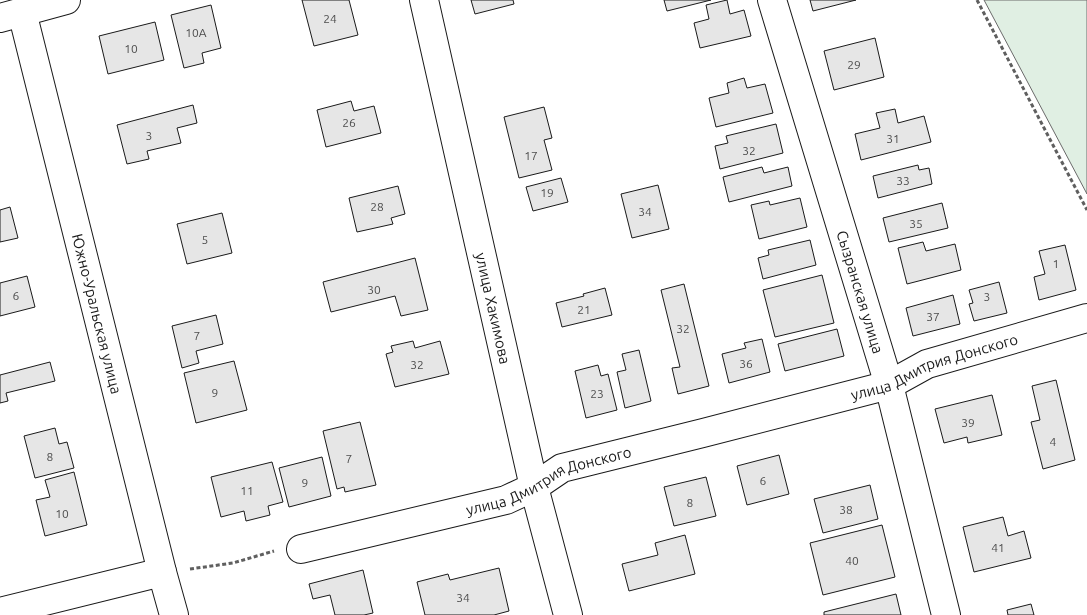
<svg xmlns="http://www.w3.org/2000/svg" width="1087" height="615" font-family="Ubuntu,sans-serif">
<rect width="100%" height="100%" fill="#fff"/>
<path fill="#e0efe3" stroke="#6a6a6a" d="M984,0H1087V194Z"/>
<path fill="#e6e6e6" stroke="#1a1a1a" d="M302,0H349L358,35L314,46Z
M471,0H513L514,4L475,14Z
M664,0H711L667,11Z
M727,0L730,14L744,10L751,36L700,48L694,23L709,19L706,5Z
M810,0H856L813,11Z
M211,5L221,48L202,53L204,63L184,68L171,15Z
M155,22L164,60L108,74L99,36Z
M875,38L884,77L834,90L824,51Z
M744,78L747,88L765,84L773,113L716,127L709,98L729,93L727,83Z
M351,101L354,111L374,106L381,133L326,147L317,110Z
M193,105L197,123L177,128L181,143L147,151L149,159L127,164L117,125Z
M544,107L552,138L544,140L552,170L519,178L504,117Z
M895,109L898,123L924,116L931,142L861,160L855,134L880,128L876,113Z
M776,124L783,153L720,169L715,146L728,143L726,136Z
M918,165L919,170L929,168L932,184L878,198L873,176Z
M762,167L764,173L788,167L792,186L729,202L723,177Z
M561,178L568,202L533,211L526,187Z
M658,185L669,229L632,238L621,194Z
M398,186L405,214L391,218L393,224L357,232L349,198Z
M800,198L807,227L759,239L751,205L769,201L770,205Z
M942,203L948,228L889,242L883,218Z
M10,207L18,238L0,242V210Z
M222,213L232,253L187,264L177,224Z
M810,240L816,265L763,279L758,258L769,255L768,250Z
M923,242L926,251L955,244L961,270L907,284L898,248Z
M1065,245L1076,290L1039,300L1034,277L1045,274L1039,251Z
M415,258L428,310L401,316L395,296L331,312L323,282Z
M822,275L834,323L775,337L763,290Z
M27,276L35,307L0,316V283Z
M999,282L1007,313L974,321L969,304L973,303L969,290Z
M684,284L709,386L678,394L672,368L680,367L661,290Z
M605,288L612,315L562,327L556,303L584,296L583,294Z
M953,295L960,324L913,336L906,308Z
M216,315L223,344L196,351L199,363L182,368L172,326Z
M837,329L844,356L785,371L778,344Z
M762,339L770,372L729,383L722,354L746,348L744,343Z
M413,341L415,348L440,341L449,374L395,387L386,354L393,352L391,346Z
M639,350L651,401L625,408L617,372L626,370L622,354Z
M234,361L247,410L196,423L184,373Z
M50,362L55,381L6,393L8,401L0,403V375Z
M598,365L601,376L608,374L617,410L586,418L575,371Z
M1056,380L1075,460L1043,469L1031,422L1040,420L1032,386Z
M992,395L1002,435L968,443L967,437L944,443L935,409Z
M360,422L376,485L345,492L344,487L337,489L323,431Z
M55,428L59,444L67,442L74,468L35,478L24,436Z
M779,455L789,494L747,505L737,466Z
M322,457L331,496L289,507L279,468Z
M272,462L283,502L268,506L270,515L246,521L244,511L221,517L211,477Z
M74,472L87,525L45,536L36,500L50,497L45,480Z
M706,477L716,516L674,526L664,487Z
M870,485L878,519L823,533L814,499Z
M1003,517L1008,536L1024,531L1031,558L974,572L963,527Z
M882,525L895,577L823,595L810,543Z
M685,535L695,574L629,591L622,564L658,555L655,543Z
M499,568L509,611L494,615H425L417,582L448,574L450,580Z
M363,570L373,613L364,615H335L330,595L313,599L309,584Z
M896,594L901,615H824V612Z
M1031,604L1034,615H1008L1007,610Z"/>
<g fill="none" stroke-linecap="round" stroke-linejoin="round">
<defs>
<g id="minor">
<path id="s1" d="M424,0L534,487L568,615"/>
<path id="s2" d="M772,0L889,385L946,615"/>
<path id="s3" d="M22,12L162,572L174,615"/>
<path d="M0,18L66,0"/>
<path id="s4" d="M301,549L506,500L534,487L562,468L703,433L889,385L927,364L1087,318"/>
<path d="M0,612L162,572"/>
</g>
</defs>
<use href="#minor" stroke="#1a1a1a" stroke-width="30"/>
<path stroke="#5f5f5f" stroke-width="3" stroke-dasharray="4 2.5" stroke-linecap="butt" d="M977,0L1087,210
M190,569L233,563L274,551"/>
<use href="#minor" stroke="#fff" stroke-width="28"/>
</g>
<g text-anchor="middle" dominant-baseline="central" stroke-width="4" stroke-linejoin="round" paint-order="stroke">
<g font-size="12" fill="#4d4d4d">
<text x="330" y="18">24</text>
<text x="196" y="32">10А</text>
<text x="131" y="48">10</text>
<text x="854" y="64">29</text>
<text x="349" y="122">26</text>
<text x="149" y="135">3</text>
<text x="893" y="138">31</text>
<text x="749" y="150">32</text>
<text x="531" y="155">17</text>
<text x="903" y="180">33</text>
<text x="547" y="192">19</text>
<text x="377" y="206">28</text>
<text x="645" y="211">34</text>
<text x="916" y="223">35</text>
<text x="205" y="239">5</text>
<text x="1056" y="263">1</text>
<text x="374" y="289">30</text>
<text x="16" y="295">6</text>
<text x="987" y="296">3</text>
<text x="584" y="309">21</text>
<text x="933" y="316">37</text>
<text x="683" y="328">32</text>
<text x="197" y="335">7</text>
<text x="746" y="363">36</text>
<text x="417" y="364">32</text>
<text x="215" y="392">9</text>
<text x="597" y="393">23</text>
<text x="968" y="422">39</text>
<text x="1053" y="441">4</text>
<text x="50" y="456">8</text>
<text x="349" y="458">7</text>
<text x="763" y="480">6</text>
<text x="305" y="482">9</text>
<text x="247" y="490">11</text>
<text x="690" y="502">8</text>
<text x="846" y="509">38</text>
<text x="62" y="513">10</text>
<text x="998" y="547">41</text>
<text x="852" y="560">40</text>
<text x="463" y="597">34</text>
</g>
<g font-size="15" fill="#1a1a1a" stroke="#fff">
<text stroke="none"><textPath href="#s2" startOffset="305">Сызранская улица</textPath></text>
<text stroke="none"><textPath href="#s1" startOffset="316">улица Хакимова</textPath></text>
<text stroke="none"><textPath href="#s3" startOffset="311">Южно-Уральская улица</textPath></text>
<text stroke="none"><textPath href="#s4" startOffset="662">улица Дмитрия Донского</textPath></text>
<text stroke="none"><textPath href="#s4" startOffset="258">улица Дмитрия Донского</textPath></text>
</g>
</g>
</svg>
